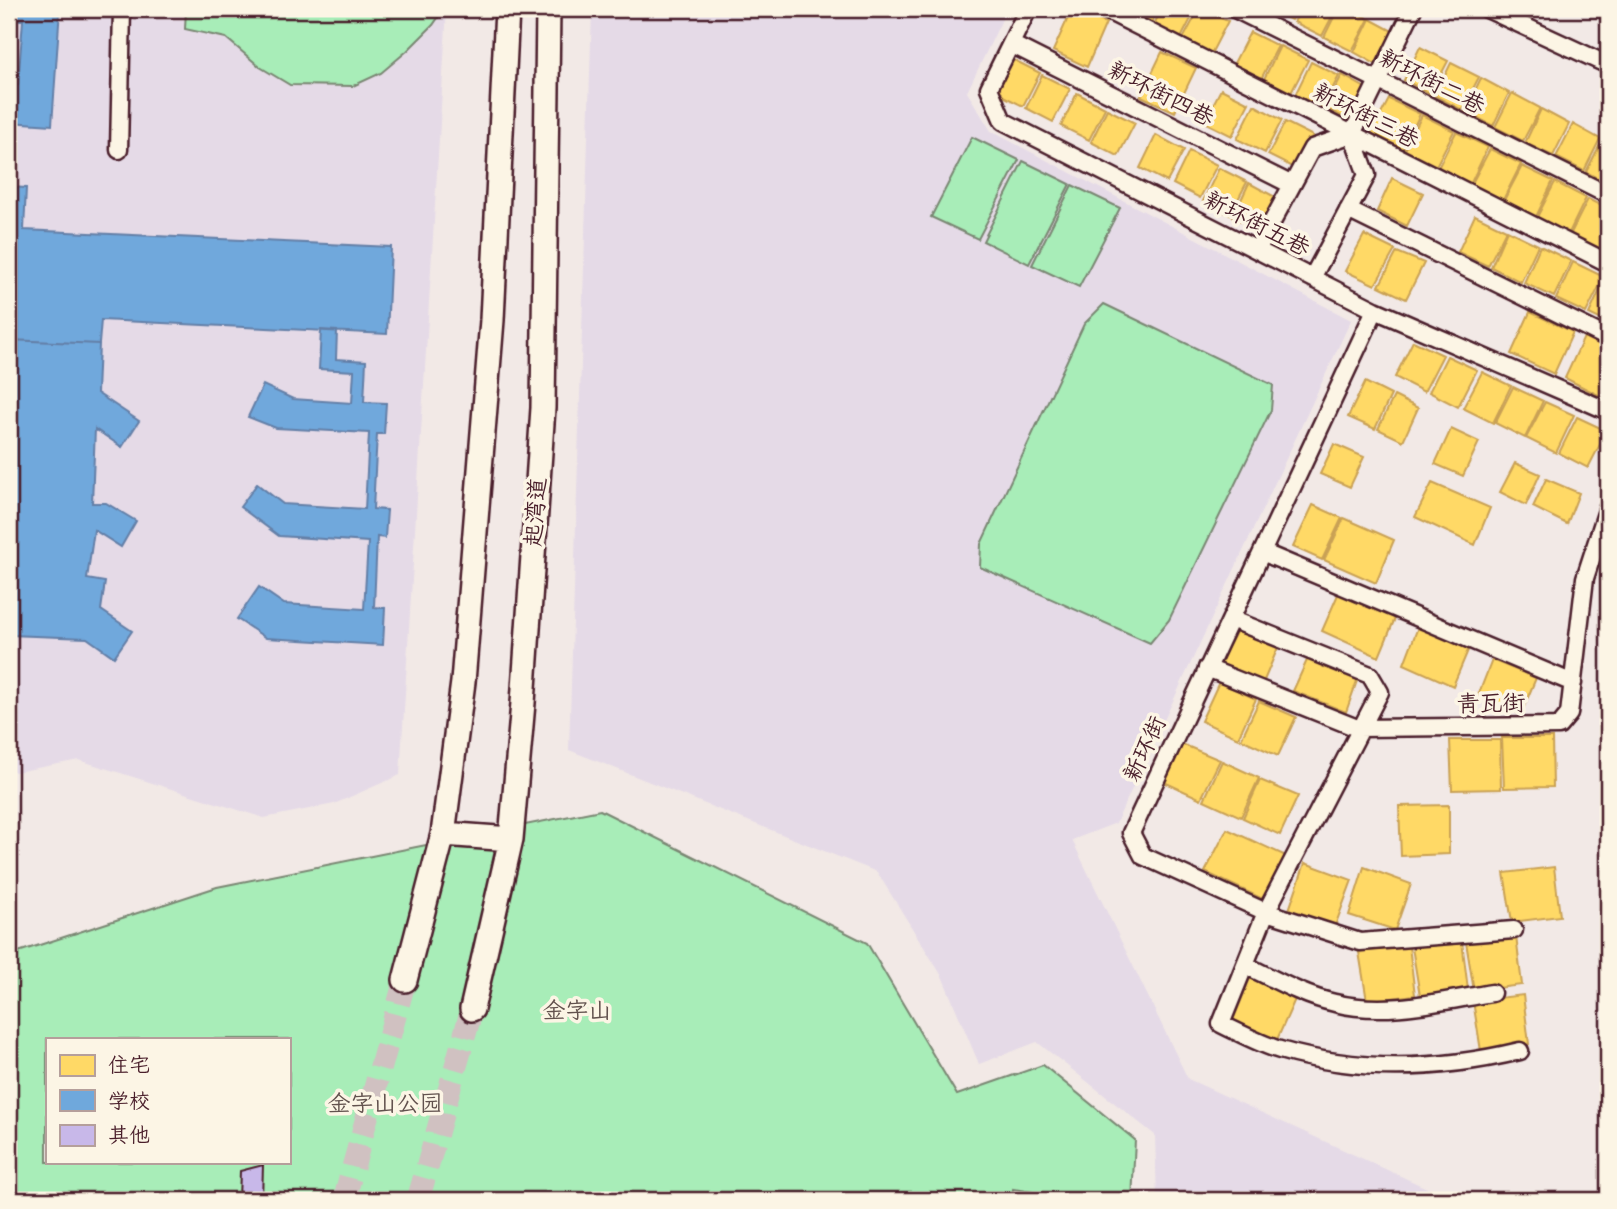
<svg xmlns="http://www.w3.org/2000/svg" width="1617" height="1209" font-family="'Balsamiq Sans','LXGW WenKai TC',sans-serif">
<rect width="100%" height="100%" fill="#f2e9e6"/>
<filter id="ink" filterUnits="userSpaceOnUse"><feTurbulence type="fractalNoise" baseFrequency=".0143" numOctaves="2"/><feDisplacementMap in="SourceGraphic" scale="14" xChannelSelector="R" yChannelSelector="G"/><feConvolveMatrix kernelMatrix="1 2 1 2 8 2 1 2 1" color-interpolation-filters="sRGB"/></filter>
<g filter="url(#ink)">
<path fill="#e5dae7" d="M9,9H447L400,775L334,804L264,818L79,760L16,772L9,770Z
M592,9H1007L967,92L991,131L1351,320L1116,823L1072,840L1188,1079L1453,1200H1157L1155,1135L1037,1042L979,1064L942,976L877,872L569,750Z"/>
<path fill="#a8edb8" stroke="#798672" stroke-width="2" fill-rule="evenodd" d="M186,9H444L433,25L407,51L381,73L353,86L290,85L260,67L226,38L185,29Z
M972,137L1019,160L978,239L931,217Z
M1023,161L1070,184L1029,264L983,241Z
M1072,185L1120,208L1079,287L1032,265Z
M1104,304L1273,385L1271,410L1169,620L1150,643L980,567L981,544L1084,324Z
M600,810L867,943L957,1095L1043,1065L1135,1140L1132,1200H1086L1013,1189L1012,1200H9V955L217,887ZM47,1039H289V1162H47Z"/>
<path fill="#ffd966" stroke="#c9a154" stroke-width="2" d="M1072,9L1106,23L1087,67L1053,51Z
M1124,9H1159L1151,23Z
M1161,9H1196L1181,38L1154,25Z
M1199,9L1228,21L1211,54L1183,39Z
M1269,9H1297L1291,20Z
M1301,9H1336L1322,36L1294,22Z
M1338,9H1349L1369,19L1352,51L1324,37Z
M1370,19L1398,34L1381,67L1354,52Z
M1250,32L1278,46L1261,79L1233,65Z
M1280,46L1308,60L1291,93L1264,79Z
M1420,47L1448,61L1431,94L1404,80Z
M1162,52L1196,68L1175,112L1141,96Z
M1012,59L1040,73L1023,106L995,92Z
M1311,62L1339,76L1322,109L1295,95Z
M1451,63L1479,77L1462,110L1435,96Z
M1042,75L1070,89L1053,122L1026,108Z
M1342,75L1369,90L1353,122L1325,108Z
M1481,78L1509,93L1493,126L1465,111Z
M1221,89L1249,103L1232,136L1204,122Z
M1077,93L1105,108L1089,140L1061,126Z
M1512,93L1540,108L1523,141L1495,127Z
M1389,99L1420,114L1402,152L1370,135Z
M1254,105L1282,120L1265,153L1237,139Z
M1107,109L1135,123L1118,156L1091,142Z
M1541,109L1569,124L1553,156L1525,143Z
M1422,115L1454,131L1435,168L1404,152Z
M1285,122L1313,136L1296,169L1268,155Z
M1573,124L1600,139L1584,171L1556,157Z
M1456,132L1488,147L1470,185L1438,168Z
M1156,135L1184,150L1167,182L1140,168Z
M1603,139L1608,142V184L1586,172Z
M1490,149L1521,164L1502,202L1471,185Z
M1189,151L1217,165L1200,198L1173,184Z
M1522,166L1553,181L1535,219L1503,202Z
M1219,168L1247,182L1230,215L1203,201Z
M1392,178L1423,193L1407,226L1377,211Z
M1555,182L1586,198L1568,235L1536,219Z
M1249,183L1277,198L1261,231L1233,217Z
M1588,199L1608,209V237L1601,251L1570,235Z
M1475,215L1506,230L1488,266L1458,252Z
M1507,230L1538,245L1521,282L1491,267Z
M1364,235L1395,250L1375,285L1345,271Z
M1540,246L1571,261L1554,297L1524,283Z
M1397,252L1424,263L1406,299L1379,286Z
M1573,262L1604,277L1586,313L1556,299Z
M1606,277L1608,279V323L1589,314Z
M1530,312L1573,332L1554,374L1511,354Z
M1584,337L1608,349V400L1565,378Z
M1413,341L1443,355L1424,392L1395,377Z
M1447,356L1477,370L1458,407L1429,392Z
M1482,372L1511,386L1493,423L1463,408Z
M1365,382L1391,395L1375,429L1348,417Z
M1513,387L1543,401L1525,438L1495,423Z
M1394,396L1418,408L1403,441L1378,429Z
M1545,402L1574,415L1556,453L1526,438Z
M1577,417L1607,431L1588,468L1559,453Z
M1451,429L1479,442L1463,476L1435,464Z
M1334,444L1364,457L1350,487L1320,474Z
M1515,463L1540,474L1526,505L1500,492Z
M1546,479L1579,493L1567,524L1533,507Z
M1432,483L1490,508L1475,545L1415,517Z
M1313,505L1342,518L1322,560L1293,547Z
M1344,518L1394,540L1376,583L1324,560Z
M1339,592L1396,616L1379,657L1322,631Z
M1418,627L1469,648L1453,686L1404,664Z
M1238,628L1279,645L1263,683L1219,665Z
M1308,658L1358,678L1346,712L1293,691Z
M1492,660L1536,678L1521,714L1478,696Z
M1219,682L1256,699L1238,738L1201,721Z
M1259,701L1296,717L1278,756L1241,739Z
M1502,738H1552L1553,787L1504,788Z
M1450,740H1500L1501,789L1452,790Z
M1182,744L1220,760L1201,799L1164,782Z
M1222,761L1259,778L1241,817L1204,800Z
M1260,780L1298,796L1280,835L1243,818Z
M1449,805V854L1401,856L1399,806Z
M1227,829L1286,856L1265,900L1205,872Z
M1305,863L1352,880L1335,926L1289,910Z
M1364,867L1411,884L1395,930L1349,915Z
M1554,867L1560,916L1512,922L1504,873Z
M1516,936L1522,985L1474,991L1466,942Z
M1462,941L1468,990L1420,996L1412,947Z
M1409,946L1415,995L1367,1001L1359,952Z
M1251,976L1296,997L1276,1042L1232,1023Z
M1523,995L1529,1044L1481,1051L1473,1001Z"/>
<path fill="#6fa8dc" stroke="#647fa7" stroke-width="2" d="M9,9H60L52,125L9,122V84L18,85L23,20L9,19Z
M9,187L26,188L24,230L391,247L387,334L101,320L99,344L9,340Z
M321,330L337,331L336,359L366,361L364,402L386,403L384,434H377L373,509L387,510L385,538L377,537L374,607L385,608L383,645L266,638L237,619L259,587L284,604L364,609L368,542L279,536L240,507L257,484L283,504L365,509L369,433L276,428L248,417L263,385L293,399L352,403L354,371L319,369Z
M11,340L99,344L97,393L139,421L122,447L95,429L92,503H106L136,521L121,547L94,530L87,579L105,582L101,610L132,631L114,657L87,638L9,635Z"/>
<path fill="#c8b8e9" stroke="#4a1f2b" stroke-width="2" d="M263,1165L262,1200H239L240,1171Z"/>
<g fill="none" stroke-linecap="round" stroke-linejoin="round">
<path stroke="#d0c1c1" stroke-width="23" stroke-dasharray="23 11" stroke-linecap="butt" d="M344,1200L405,980
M418,1200L472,1009"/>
<defs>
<path id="minor" d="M1028,9L989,88L1003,121L1375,310L1608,411
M1104,9L1608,263
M1235,9L1608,195
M1487,9L1608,65
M1011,44L1292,185
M119,150L122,9
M1348,210L1608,338
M1257,250L1312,148L1352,134L1413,9
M1312,278L1367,175L1352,134
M1375,310L1131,833L1143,856L1266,912L1360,942L1514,930
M1262,552L1573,683
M1231,619L1370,675L1380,692L1266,912L1221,1024C1240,1033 1260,1044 1280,1050C1359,1073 1441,1070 1520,1051
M1207,668L1357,728L1559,726L1569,714L1585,578L1608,507
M1245,965C1274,979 1303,996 1335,1003C1385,1016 1442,1001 1492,993"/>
<path id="secondary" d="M443,834L511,839
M405,980L443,834L463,682L492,320L507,9
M472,1009L511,839L523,703L543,408L548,9"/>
</defs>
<use href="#minor" stroke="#4a1f2b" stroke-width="21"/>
<use href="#secondary" stroke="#4a1f2b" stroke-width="28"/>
<use href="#minor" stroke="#fcf5e5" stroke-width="16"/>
<use href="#secondary" stroke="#fcf5e5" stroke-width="23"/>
</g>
</g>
<g text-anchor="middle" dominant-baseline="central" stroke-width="7" stroke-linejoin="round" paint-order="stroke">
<g font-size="23" fill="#4a1f2b" stroke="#fcf5e5">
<text transform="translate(1432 82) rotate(27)">新环街二巷</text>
<text transform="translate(1161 94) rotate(27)">新环街四巷</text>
<text transform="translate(1366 116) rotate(27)">新环街三巷</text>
<text transform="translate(1257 224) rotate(27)">新环街五巷</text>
<text transform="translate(536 512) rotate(-86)">起湾道</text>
<text transform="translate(1491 704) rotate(-1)">青瓦街</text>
<text transform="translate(1145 749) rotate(-65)">新环街</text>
</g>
<g font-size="23" fill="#62524e" stroke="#fcf5e5">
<text x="577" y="1011">金字山</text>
<text x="385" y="1104">金字山公园</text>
</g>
</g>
<rect width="1617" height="1209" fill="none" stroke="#fcf5e5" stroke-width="35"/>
<rect x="18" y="18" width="1582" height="1174" fill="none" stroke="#4a1f2b" stroke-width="2.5" filter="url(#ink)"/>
<rect x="46" y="1038" width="245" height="126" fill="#fcf5e5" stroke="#b59f9b" stroke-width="2"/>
<rect x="60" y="1055" width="35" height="21" fill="#ffd966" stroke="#b59f9b" stroke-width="2"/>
<text x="108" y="1072" font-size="21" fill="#4a1f2b">住宅</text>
<rect x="60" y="1090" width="35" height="21" fill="#6fa8dc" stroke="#b59f9b" stroke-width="2"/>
<text x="108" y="1108" font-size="21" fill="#4a1f2b">学校</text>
<rect x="60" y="1125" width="35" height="21" fill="#c8b8e9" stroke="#b59f9b" stroke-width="2"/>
<text x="108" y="1142" font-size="21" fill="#4a1f2b">其他</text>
</svg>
